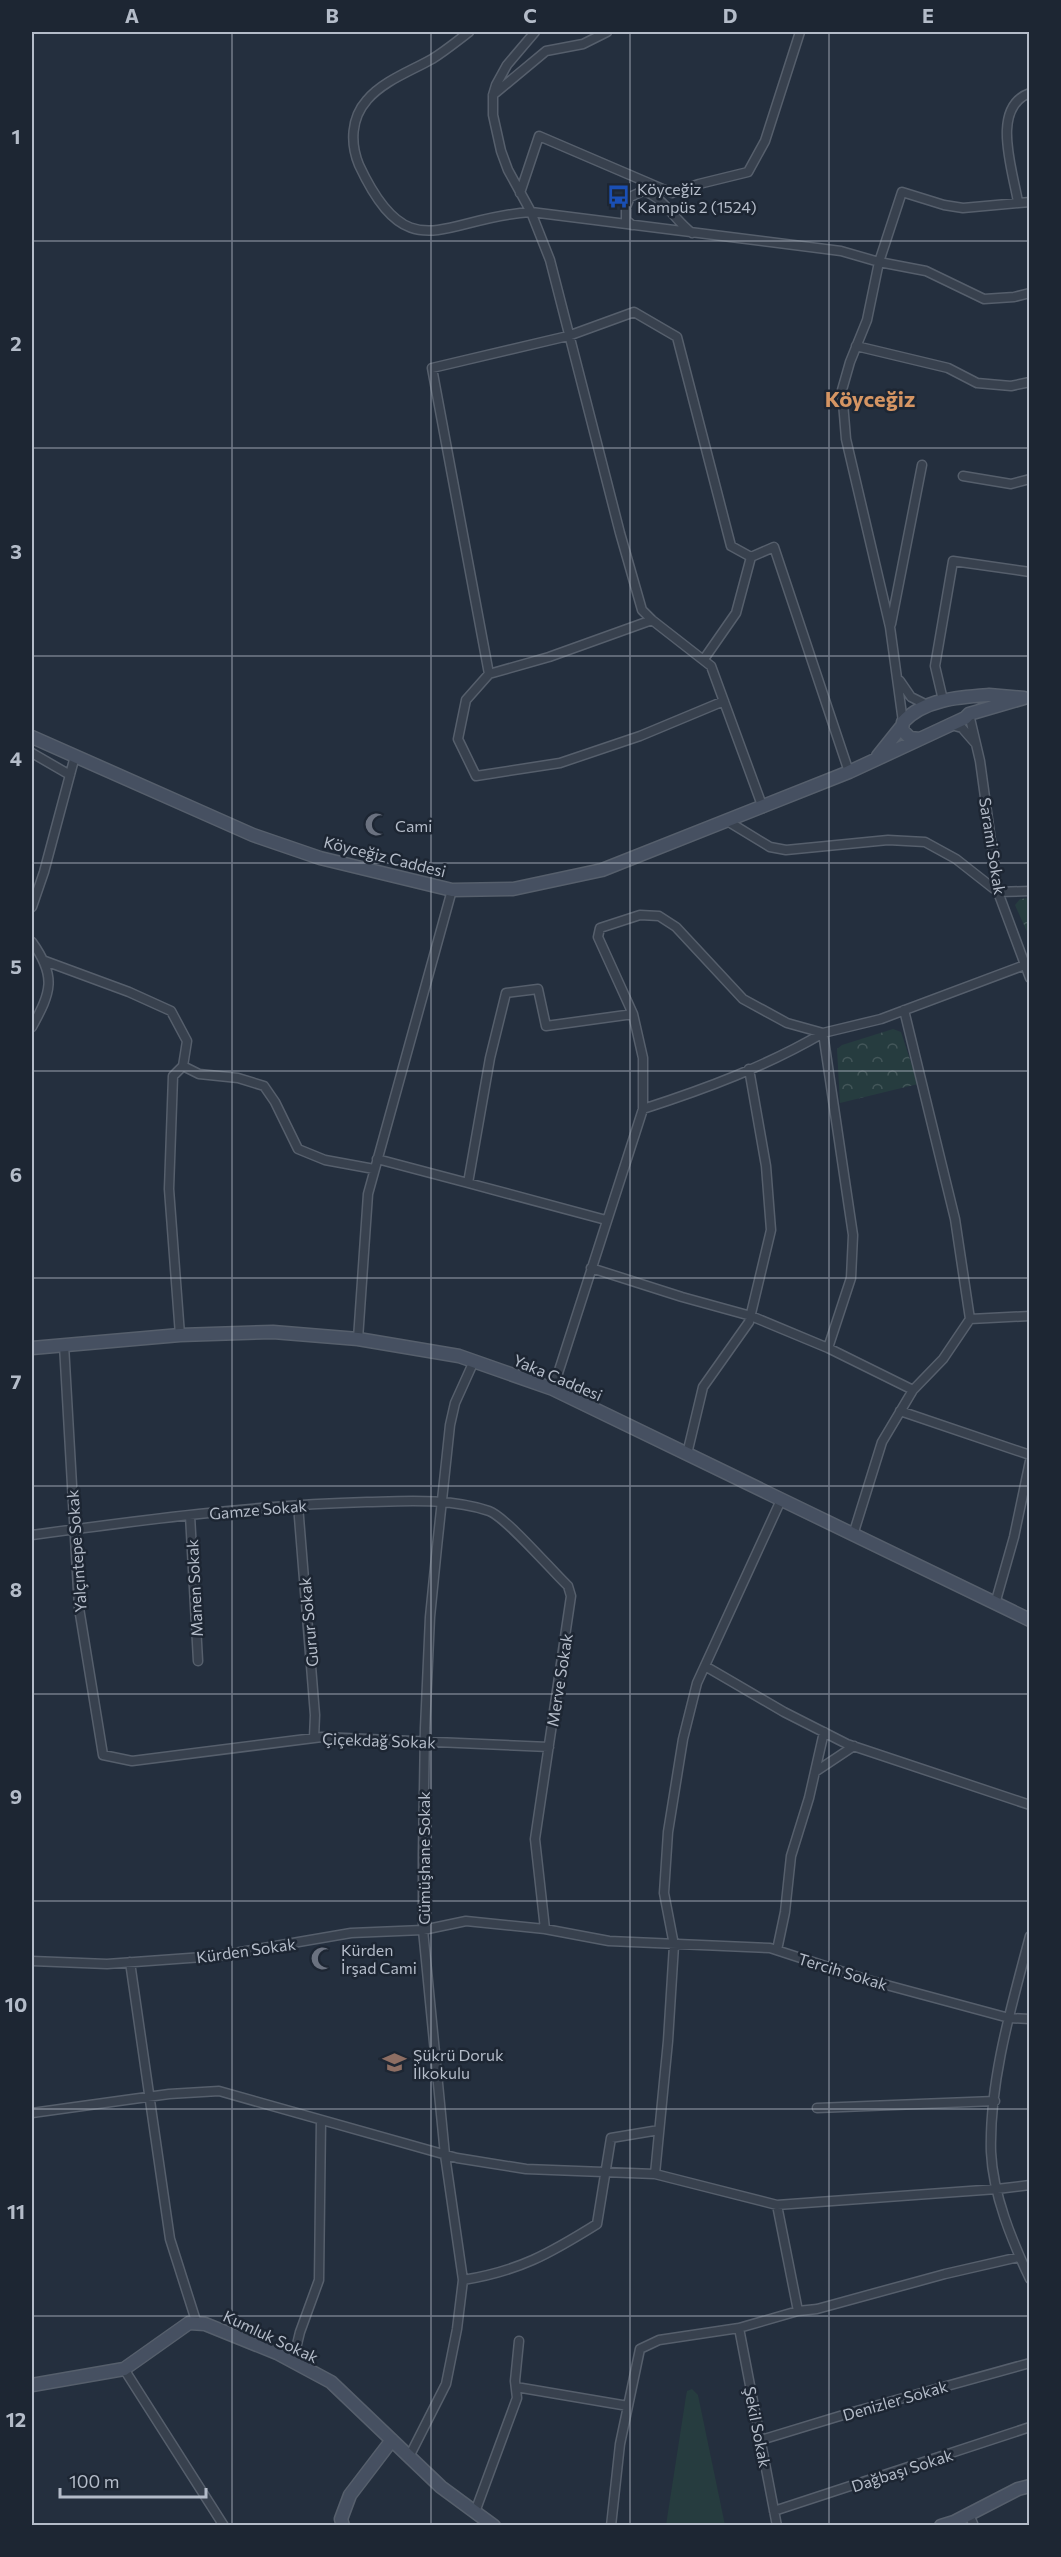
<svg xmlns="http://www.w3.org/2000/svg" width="1061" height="2557" font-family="Commissioner,sans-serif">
<defs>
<pattern id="park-crowns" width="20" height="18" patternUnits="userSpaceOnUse" patternTransform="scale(1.5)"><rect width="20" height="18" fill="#263c3f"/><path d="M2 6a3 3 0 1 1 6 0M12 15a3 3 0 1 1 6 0" fill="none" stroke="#435659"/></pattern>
</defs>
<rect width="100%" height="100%" fill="#242f3e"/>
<path fill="#263c3f" d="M692,2389L698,2395L725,2525H666L686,2396L687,2391Z"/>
<path fill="url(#park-crowns)" d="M1029,898H1030L1029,936L1015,905L1020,899Z
M893,1029L901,1032L918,1084L840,1103L837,1049L842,1045Z"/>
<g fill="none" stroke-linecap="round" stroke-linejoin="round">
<defs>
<path id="street" d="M469,32C457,41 445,51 432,59C411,71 383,81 367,100C351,118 350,143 359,165C409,272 444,217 531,212L841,251L879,262L867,320L850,362L842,390L846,439L890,627L903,722
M535,32L507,65L496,85L493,95V115L501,151L508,170L531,212L550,260L620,533L642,610L652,620L711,666L763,808
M493,95L546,51L583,44L607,32
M520,193L539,136L672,193L699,184L748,172L765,141L800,32
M1018,202C1013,171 990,107 1030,93
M1030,202L963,208L944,205L902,192L879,262L926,271L984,299L1014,297L1030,293
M632,225L626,220V207L630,197L643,191C663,196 676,222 692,233
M856,346L948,368L977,383L1011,386L1030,382
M963,476L1011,484L1030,479
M652,620L549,657L489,674L466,700L458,739L476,776L560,763L640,736L724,701
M891,624L922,465
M704,659L736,613L751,557L774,547L849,772
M489,674L432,368L568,336L634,312L677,337L731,546L751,557
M900,681L911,697L929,706
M943,700L935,666L953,561L1030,572
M969,714L980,761L998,892L1030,978
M951,725L962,728L976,744
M32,753L70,775
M729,822L770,847L786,850L888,840L925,842L956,859L998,892L1030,891
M32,907L44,872L75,756
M32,942C57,977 51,992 32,1027
M45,961L129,992L171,1011L187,1041L183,1066L199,1074L238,1078L264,1086L275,1102L298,1149L325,1160L374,1169
M643,1109C705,1089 767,1066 823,1033L853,1235L851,1278L828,1348L913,1390L943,1359L970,1319L955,1219L904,1010
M377,1159L468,1183
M606,1220L468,1183L490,1058L506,993L538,989L546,1026L633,1014
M591,1268L682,1297L751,1316L828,1348
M970,1319L1030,1316
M180,1335L169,1189L173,1076L183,1066
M358,1339L368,1194L452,890
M64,1345L79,1608L103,1755L132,1761L322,1737L549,1747
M553,1389L643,1109V1058L633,1014L598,937L600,928L640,915L659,916L676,927L743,999L787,1023L823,1033L881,1019L1030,963
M900,1411L1030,1455
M687,1454L703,1387L749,1322L771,1230L766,1166L749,1069
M298,1505L315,1715L314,1738
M190,1515L198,1661
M32,1535C143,1520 254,1505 367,1502C407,1501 450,1498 489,1511C506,1517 552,1571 568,1586L571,1596L535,1839L545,1929
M853,1535L882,1442L913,1390
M995,1604L1014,1537L1030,1461
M705,1666L784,1712L847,1744L1030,1805
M815,1772L854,1746
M1030,1936C1012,2004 989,2081 991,2152C993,2195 1012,2241 1030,2279
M777,1950L785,1912L791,1856L809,1798L824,1732
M32,1961L107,1964L217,1956L351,1933L423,1930L466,1921L545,1929L609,1941L770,1948L868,1980L1009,2018L1030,2019
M130,1962L170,2239L197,2324
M817,2108L995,2101
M32,2113L169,2094L219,2091L457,2158L526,2169L655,2174L777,2205L997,2189L1030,2185
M655,2174L668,2041L674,1945L664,1893L668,1832L683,1739L697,1683L781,1500
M463,2280C519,2271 549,2254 597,2224L611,2138L659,2130
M798,2311L817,2309L945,2274L1019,2257
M739,2328L777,2526
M293,2361L300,2332L319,2280L321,2120
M124,2369L224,2526
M516,2387L628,2406
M761,2440L853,2412L1030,2363
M409,2457L446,2384L457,2329L463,2280L445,2155L423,1930V1854L425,1728L430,1617L437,1547L450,1425L455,1403L474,1361
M774,2511L1030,2427
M475,2512L517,2398L515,2381L519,2341
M969,2514L974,2526
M611,2526L620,2444L640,2349L659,2340L739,2328L798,2311L777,2205"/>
<path id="secondary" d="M989,695L1024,698L969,714L965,718L920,739L910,738L902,730L903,722C924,699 960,697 989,695Z
M32,737L253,835L320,858L452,890L513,889L602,870L849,772L920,739
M878,756L902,726
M32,1348L180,1335L273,1332L358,1339L459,1356L553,1389L1030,1620
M32,2385L124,2369L189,2323L205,2324L277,2353L331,2382L441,2487L494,2526
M343,2526L341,2519L350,2495L392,2440
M941,2526L954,2522L1018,2489L1030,2486"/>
</defs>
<use href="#street" stroke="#565f6c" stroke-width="11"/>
<use href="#secondary" stroke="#565f6c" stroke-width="15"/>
<use href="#street" stroke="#38414e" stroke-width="8"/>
<use href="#secondary" stroke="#465061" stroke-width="12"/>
</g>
<path fill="none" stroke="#b4bcc9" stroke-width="1.5" stroke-opacity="0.55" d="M232,32V2526M431,32V2526M630,32V2526M829,32V2526M32,241H1030M32,448H1030M32,656H1030M32,863H1030M32,1071H1030M32,1278H1030M32,1486H1030M32,1694H1030M32,1901H1030M32,2109H1030M32,2316H1030"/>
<defs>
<symbol id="bus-bare" viewBox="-9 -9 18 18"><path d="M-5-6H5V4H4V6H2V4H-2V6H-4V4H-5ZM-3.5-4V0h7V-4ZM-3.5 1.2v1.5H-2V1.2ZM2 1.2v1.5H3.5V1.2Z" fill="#1a4fb4" stroke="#1d2633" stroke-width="2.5" paint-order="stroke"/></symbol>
<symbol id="mosque-bare" viewBox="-9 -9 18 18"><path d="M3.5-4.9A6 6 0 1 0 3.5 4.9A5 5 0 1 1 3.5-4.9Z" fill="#6b7280" stroke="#1d2633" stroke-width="2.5" paint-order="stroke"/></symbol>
<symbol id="school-bare" viewBox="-9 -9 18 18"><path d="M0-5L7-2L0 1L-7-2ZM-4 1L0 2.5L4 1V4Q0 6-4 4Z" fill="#8d6e63" stroke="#1d2633" stroke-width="2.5" paint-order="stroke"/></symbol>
</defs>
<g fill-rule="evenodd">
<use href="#bus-bare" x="602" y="180" width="33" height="33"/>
<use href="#mosque-bare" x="360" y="808" width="33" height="33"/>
<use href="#mosque-bare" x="306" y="1942" width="33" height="33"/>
<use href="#school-bare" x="378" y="2046" width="33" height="33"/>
</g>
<g text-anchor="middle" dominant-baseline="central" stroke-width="5" stroke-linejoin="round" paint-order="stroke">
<g font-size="16" fill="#b4bcc9" stroke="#1d2633" text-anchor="start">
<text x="637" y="188">Köyceğiz<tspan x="637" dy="18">Kampüs 2 (1524)</tspan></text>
<text x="395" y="825">Cami</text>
<text x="341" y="1949">Kürden<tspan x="341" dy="18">İrşad Cami</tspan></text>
<text x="413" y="2054">Şükrü Doruk<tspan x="413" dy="18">İlkokulu</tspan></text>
</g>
<g font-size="16" fill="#b4bcc9" stroke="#1d2633">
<text transform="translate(993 846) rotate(81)">Sarami Sokak</text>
<text transform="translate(385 856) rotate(14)">Köyceğiz Caddesi</text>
<text transform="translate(558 1377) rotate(23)">Yaka Caddesi</text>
<text transform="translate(258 1509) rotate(-5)">Gamze Sokak</text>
<text transform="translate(76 1551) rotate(-94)">Yalçıntepe Sokak</text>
<text transform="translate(194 1588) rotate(-93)">Manen Sokak</text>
<text transform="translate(308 1622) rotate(-95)">Gurur Sokak</text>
<text transform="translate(559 1680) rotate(-81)">Merve Sokak</text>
<text transform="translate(379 1740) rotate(2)">Çiçekdağ Sokak</text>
<text transform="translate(423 1858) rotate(-90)">Gümüşhane Sokak</text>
<text transform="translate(246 1950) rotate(-8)">Kürden Sokak</text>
<text transform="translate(843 1971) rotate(17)">Tercih Sokak</text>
<text transform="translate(271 2336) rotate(25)">Kumluk Sokak</text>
<text transform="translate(895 2400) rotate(-16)">Denizler Sokak</text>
<text transform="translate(758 2427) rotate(79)">Şekil Sokak</text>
<text transform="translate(902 2470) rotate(-18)">Dağbaşı Sokak</text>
</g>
<g font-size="22" font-weight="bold" fill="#d59563" stroke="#1d2633">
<text x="870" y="398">Köyceğiz</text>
</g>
</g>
<rect width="1061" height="2557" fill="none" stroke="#1d2633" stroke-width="66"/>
<path d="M60 2488v9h146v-9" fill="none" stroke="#b4bcc9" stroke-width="3"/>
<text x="69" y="2488" font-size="18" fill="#b4bcc9" stroke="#1d2633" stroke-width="4.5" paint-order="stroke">100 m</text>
<rect x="33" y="33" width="995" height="2491" fill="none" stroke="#b4bcc9" stroke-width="2"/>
<g font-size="20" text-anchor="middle" font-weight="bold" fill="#b4bcc9">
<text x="132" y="23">A</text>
<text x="332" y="23">B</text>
<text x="530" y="23">C</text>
<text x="730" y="23">D</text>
<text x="928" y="23">E</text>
<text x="16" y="144">1</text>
<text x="16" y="351">2</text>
<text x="16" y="559">3</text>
<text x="16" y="766">4</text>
<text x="16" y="974">5</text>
<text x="16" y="1182">6</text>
<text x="16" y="1389">7</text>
<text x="16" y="1597">8</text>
<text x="16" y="1804">9</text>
<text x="16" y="2012">10</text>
<text x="16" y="2219">11</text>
<text x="16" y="2427">12</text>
</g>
</svg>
